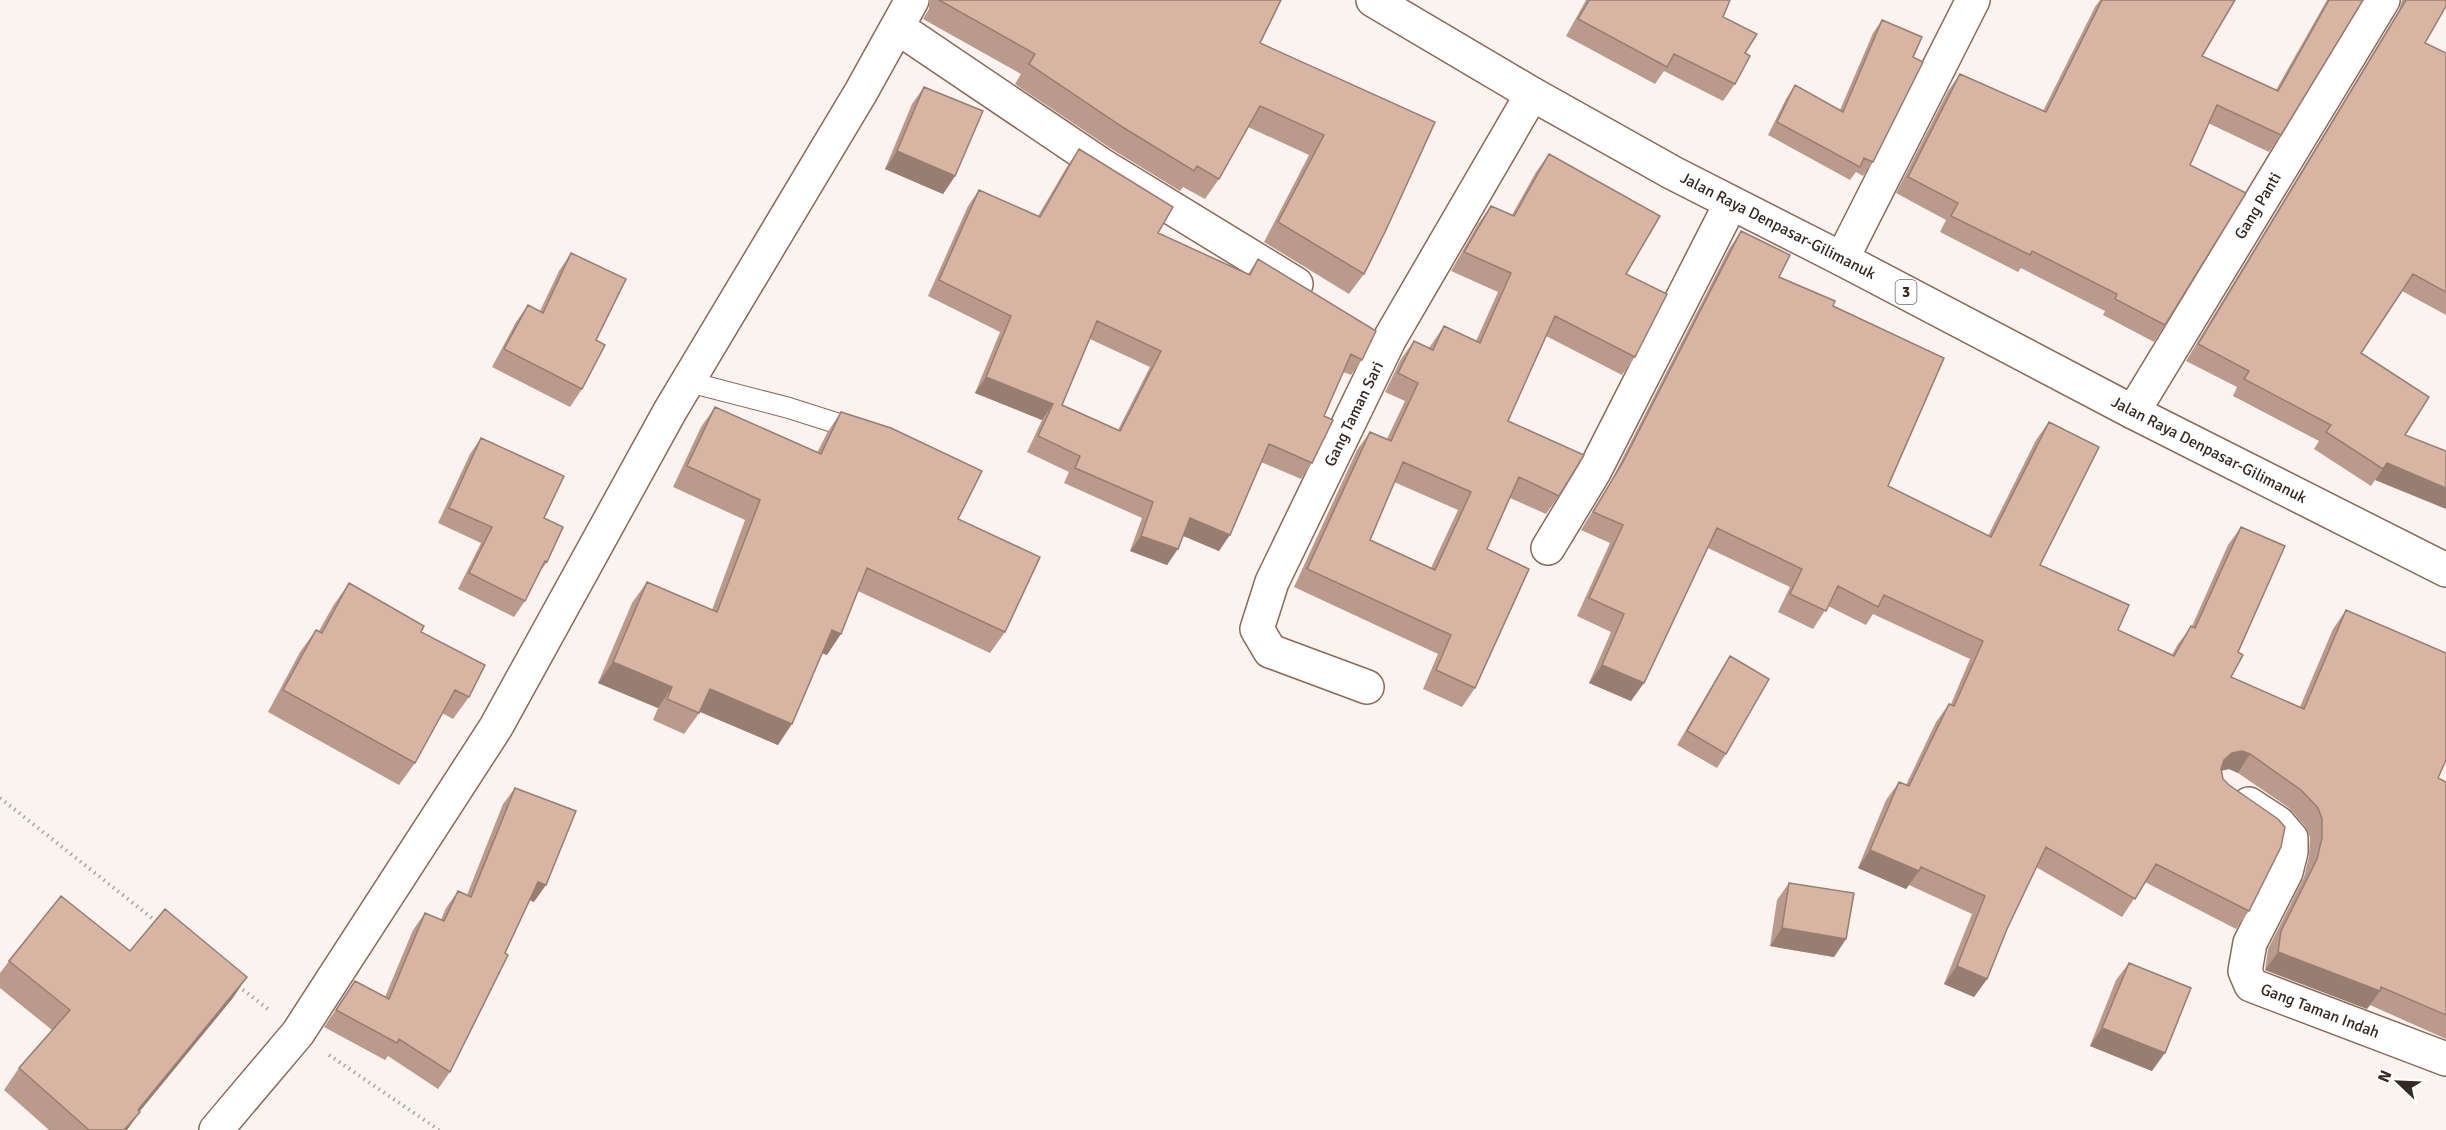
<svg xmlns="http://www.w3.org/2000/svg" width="2446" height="1130" font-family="Signika,sans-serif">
<rect width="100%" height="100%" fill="#faf3ef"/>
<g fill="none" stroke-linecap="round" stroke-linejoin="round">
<defs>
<path id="lane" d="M689,382L789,408L858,430"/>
<path id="street" d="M897,27L1100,164L1296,284
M1842,259L1973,0
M2133,412L2383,0
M1548,548L1594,472L1731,203
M1367,687L1270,651L1257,629L1272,582L1389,340L1532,94
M2249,804L2278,823L2291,838V852L2286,872L2250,943L2245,971L2251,985L2446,1059
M216,1130L298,1033L496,727L670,411L861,92L912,0"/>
<path id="highway" d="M1373,0L1532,94L1673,173L1842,259L2133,412L2446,570"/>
</defs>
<use href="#lane" stroke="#8a6958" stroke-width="22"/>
<use href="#street" stroke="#8a6958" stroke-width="36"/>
<use href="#highway" stroke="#8a6958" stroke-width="36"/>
<path stroke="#aea49f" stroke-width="4" stroke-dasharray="1.5 4.5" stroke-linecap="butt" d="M0,798L157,922
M238,986L268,1009
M329,1055L439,1130"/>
<use href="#lane" stroke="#fff" stroke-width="20"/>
<use href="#street" stroke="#fff" stroke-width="33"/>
<use href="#highway" stroke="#fff" stroke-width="33"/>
</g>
<path fill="#ba9b8b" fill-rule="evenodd" d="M929,0H1281L1260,43L1435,122L1364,274L1349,294L1264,242L1309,155L1248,127L1219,179L1205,199L1183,187L1180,191L1110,148L1015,84L1021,74L923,19L929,9Z
M1586,0H1730L1723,17L1745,53L1735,84L1723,101L1664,71L1655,84L1566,36Z
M2100,0H2235L2202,56L2276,90L2327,0H2363L2281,135L2269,152L2208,123L2190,165L2165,325L2154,342L2103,315L2105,311L2021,268L2018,272L1940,232L1946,220L1896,193L1948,91L1960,74L2043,111L2095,7Z
M2402,0H2446L2425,43L2446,53V315L2402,291L2361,353L2405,435L2446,451L2375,480L2371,486L2314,449L2319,441L2233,396L2237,387L2186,361L2399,10Z
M1882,20L1913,57L1873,162L1863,176L1856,172L1850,180L1768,135L1786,99L1795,85L1840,110L1873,33Z
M924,87L955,176L943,194L885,169L912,104Z
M1079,149L1158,233L1248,274L1258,259L1362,360L1351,375L1343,372L1324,416L1312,463L1301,479L1261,462L1219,551L1183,536L1167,565L1130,551L1142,518L1064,483L1069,472L1027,452L1042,420L975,393L1000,332L928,296L968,206L979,190L1038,216L1068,165ZM1090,339L1150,367L1118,430L1062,405Z
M1549,154L1626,274L1635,357L1622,375L1546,336L1508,421L1559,496L1546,514L1510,498L1487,549L1475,688L1462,707L1423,689L1438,654L1294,587L1357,450L1370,432L1387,439L1405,401L1385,392L1401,359L1414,341L1429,348L1444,326L1476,341L1498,292L1451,271L1478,224L1491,206L1512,215L1536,172ZM1394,482L1458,510L1431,568L1370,540Z
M1741,231L1779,277L1833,306L1888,486L1988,536L2036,440L2049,422L2040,565L2118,630L2172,655L2178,644L2192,626L2228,545L2241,527L2238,652L2231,677L2300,707L2333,629L2346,610L2438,778L2446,782V1039L2370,1005L2367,1009L2265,970L2268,949L2304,877L2309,856L2310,837L2305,826L2289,808L2238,773L2229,769L2221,771L2249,911L2236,929L2145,882L2122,917L2036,867L2007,929L1987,979L1974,997L1944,984L1972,914L1909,885L1906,889L1858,868L1886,800L1899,782L1906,785L1936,722L1949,704H1951L1970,659L1873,614L1866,625L1828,606L1813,629L1778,612L1790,587L1708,548L1631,701L1589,683L1611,632L1577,616L1610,543L1581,530L1611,481L1729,249Z
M571,253L596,340L582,389L570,407L492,367L516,322L528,305L540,311L559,271Z
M715,407L817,453L827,433L841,412L958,519L1005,632L990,653L858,591L827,655L822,653L778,745L700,712L684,734L653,720L658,708L598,683L632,603L647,582L712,610L745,520L673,487L701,427Z
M481,438L544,518L547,562L538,574L525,601L514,617L458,589L481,543L438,523L470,454Z
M349,583L421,632L469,697L453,719L442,713L415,763L399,785L268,712L300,652L316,630L319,631L333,606Z
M1730,656L1726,754L1717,768L1677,745L1721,670Z
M515,788L534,902L529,900L450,1072L438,1089L388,1056L385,1060L324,1027L355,981L385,997L413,930L425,913L441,920L446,908L458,891L467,895L503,804Z
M1789,883L1846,939L1834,957L1770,946L1777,900Z
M130,951L247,977L232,999L139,1112L127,1130H49L4,1090L19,1068L52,1030L0,988V973L9,961Z
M2129,963L2152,1071L2090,1046L2116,980Z"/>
<path fill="#977e71" d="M897,151L955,176L943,194L885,169Z
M986,377L1053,404L1042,420L975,393Z
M2387,463L2446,488V509L2375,480Z
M1190,518L1230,535L1219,551L1179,534Z
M1141,536L1178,549L1167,565L1130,551Z
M832,630L841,634L827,655L817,651Z
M613,662L672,687L658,708L598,683Z
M1602,665L1644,683L1631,701L1589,683Z
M710,689L792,724L778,745L696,710Z
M2242,751L2250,754L2238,773L2229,769L2219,771L2224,760L2232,753Z
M1870,850L1919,871L1906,889L1858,868Z
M538,882L546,885L534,902L526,898Z
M1782,928L1846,939L1834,957L1770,946Z
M2278,952L2380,991L2367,1009L2265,970Z
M1957,966L1987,979L1974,997L1944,984Z
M247,977L232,999L126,1128L140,1112L127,1130H124L138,1110Z
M2102,1028L2165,1053L2152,1071L2090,1046Z"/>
<path fill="#d8b4a2" stroke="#977e71" stroke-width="1.5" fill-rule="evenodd" d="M939,0H1281L1260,43L1435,122L1386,230L1364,274L1278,222L1324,135L1260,106L1219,179L1197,166L1194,171L1124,128L1029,64L1035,54Z
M1589,0H1730L1723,17L1757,34L1745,53L1750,56L1735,84L1674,54L1667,67L1578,19Z
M2102,0H2235L2202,56L2278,91L2329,0H2363L2281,135L2217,105L2190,165L2246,193L2165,325L2115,299L2117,294L2032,251L2030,255L1951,216L1958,203L1908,177L1960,74L2046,112Z
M2406,0H2446V6L2425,43L2446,53V292L2413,274L2361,353L2429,397L2405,435L2446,451V488L2387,463L2383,469L2326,432L2331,425L2244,379L2249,371L2198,344Z
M1882,20L1922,37L1913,57L1923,62L1873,162L1864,158L1860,167L1777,122L1795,85L1843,112Z
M924,87L983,111L955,176L897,151Z
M1079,149L1173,207L1158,233L1250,275L1258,259L1376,331L1362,360L1351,354L1324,416L1333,420L1312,463L1269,444L1230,535L1190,518L1178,549L1141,536L1153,502L1075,468L1080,456L1038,436L1053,404L986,377L1011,316L939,280L979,190L1040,217ZM1097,321L1161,351L1120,431L1062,405Z
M1549,154L1660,216L1626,274L1667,294L1635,357L1555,316L1508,421L1584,455L1559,496L1519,477L1487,549L1529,569L1475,688L1436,670L1451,635L1307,569L1370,432L1391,441L1418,383L1398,373L1414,341L1433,350L1444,326L1480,343L1511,273L1464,252L1491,206L1514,216ZM1403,462L1471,492L1435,570L1370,540Z
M1741,231L1790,255L1779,277L1835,301L1833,306L1944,358L1888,486L1991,537L2049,422L2099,447L2040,565L2129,605L2118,630L2174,656L2191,626L2195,628L2241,527L2285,546L2238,652L2243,655L2231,677L2304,709L2346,610L2446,653V760L2438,778L2446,782V1015L2381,987L2380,991L2278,952L2281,931L2317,859L2322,838V819L2318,808L2301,790L2250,754L2242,751L2232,753L2224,760L2221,769L2223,779L2229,785L2278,819L2285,827L2281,847L2249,911L2156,864L2135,899L2046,847L2007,929L1987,979L1957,966L1985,896L1921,867L1919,871L1870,850L1899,782L1909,786L1949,704L1954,706L1983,641L1884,595L1878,607L1838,586L1826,611L1790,594L1802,569L1717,528L1644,683L1602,665L1624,614L1589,598L1623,525L1593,512L1623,462Z
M571,253L626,279L596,340L605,345L582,389L504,349L528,305L543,313Z
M715,407L821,454L841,412L891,428L982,471L958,519L1040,557L1005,632L867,568L841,634L832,630L792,724L710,689L699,713L667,699L672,687L613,662L647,582L717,612L760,500L687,466Z
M481,438L564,476L544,518L563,527L547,562L545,561L525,601L469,573L492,527L449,508Z
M349,583L424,626L421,632L485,665L469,697L455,690L415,763L283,690L316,630L322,633Z
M1730,656L1769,679L1726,754L1687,731Z
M515,788L576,811L546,885L538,882L505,953L508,955L450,1072L399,1039L397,1043L336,1010L355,981L389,999L425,913L444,921L458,891L471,897Z
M1789,883L1854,893L1846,939L1782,928Z
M61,896L130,951L165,909L247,977L138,1110L140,1112L124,1130H89L19,1068L70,1010L9,961Z
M2129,963L2191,988L2165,1053L2102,1028Z"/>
<g text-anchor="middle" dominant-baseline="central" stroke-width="4.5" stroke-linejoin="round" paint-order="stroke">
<rect fill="#fff" stroke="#726964" stroke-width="1.5" x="1895.5" y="280" width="21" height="24" rx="4.5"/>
<g font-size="15" font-weight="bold" fill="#362921">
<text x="1906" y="292">3</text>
</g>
<g font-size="16" fill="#362921" stroke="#fff">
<text transform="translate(2258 206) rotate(-59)">Gang Panti</text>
<text transform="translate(1778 226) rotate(27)">Jalan Raya Denpasar-Gilimanuk</text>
<text transform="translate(1354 414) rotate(-64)">Gang Taman Sari</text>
<text transform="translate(2209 450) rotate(27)">Jalan Raya Denpasar-Gilimanuk</text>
<text transform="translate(2320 1011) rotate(21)">Gang Taman Indah</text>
</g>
</g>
<g transform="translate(2398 1082) rotate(293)" stroke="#ffffff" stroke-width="4.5" paint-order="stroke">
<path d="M0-4.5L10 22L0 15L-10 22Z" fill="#362921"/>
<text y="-9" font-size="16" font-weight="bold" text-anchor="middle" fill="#362921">N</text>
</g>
</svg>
